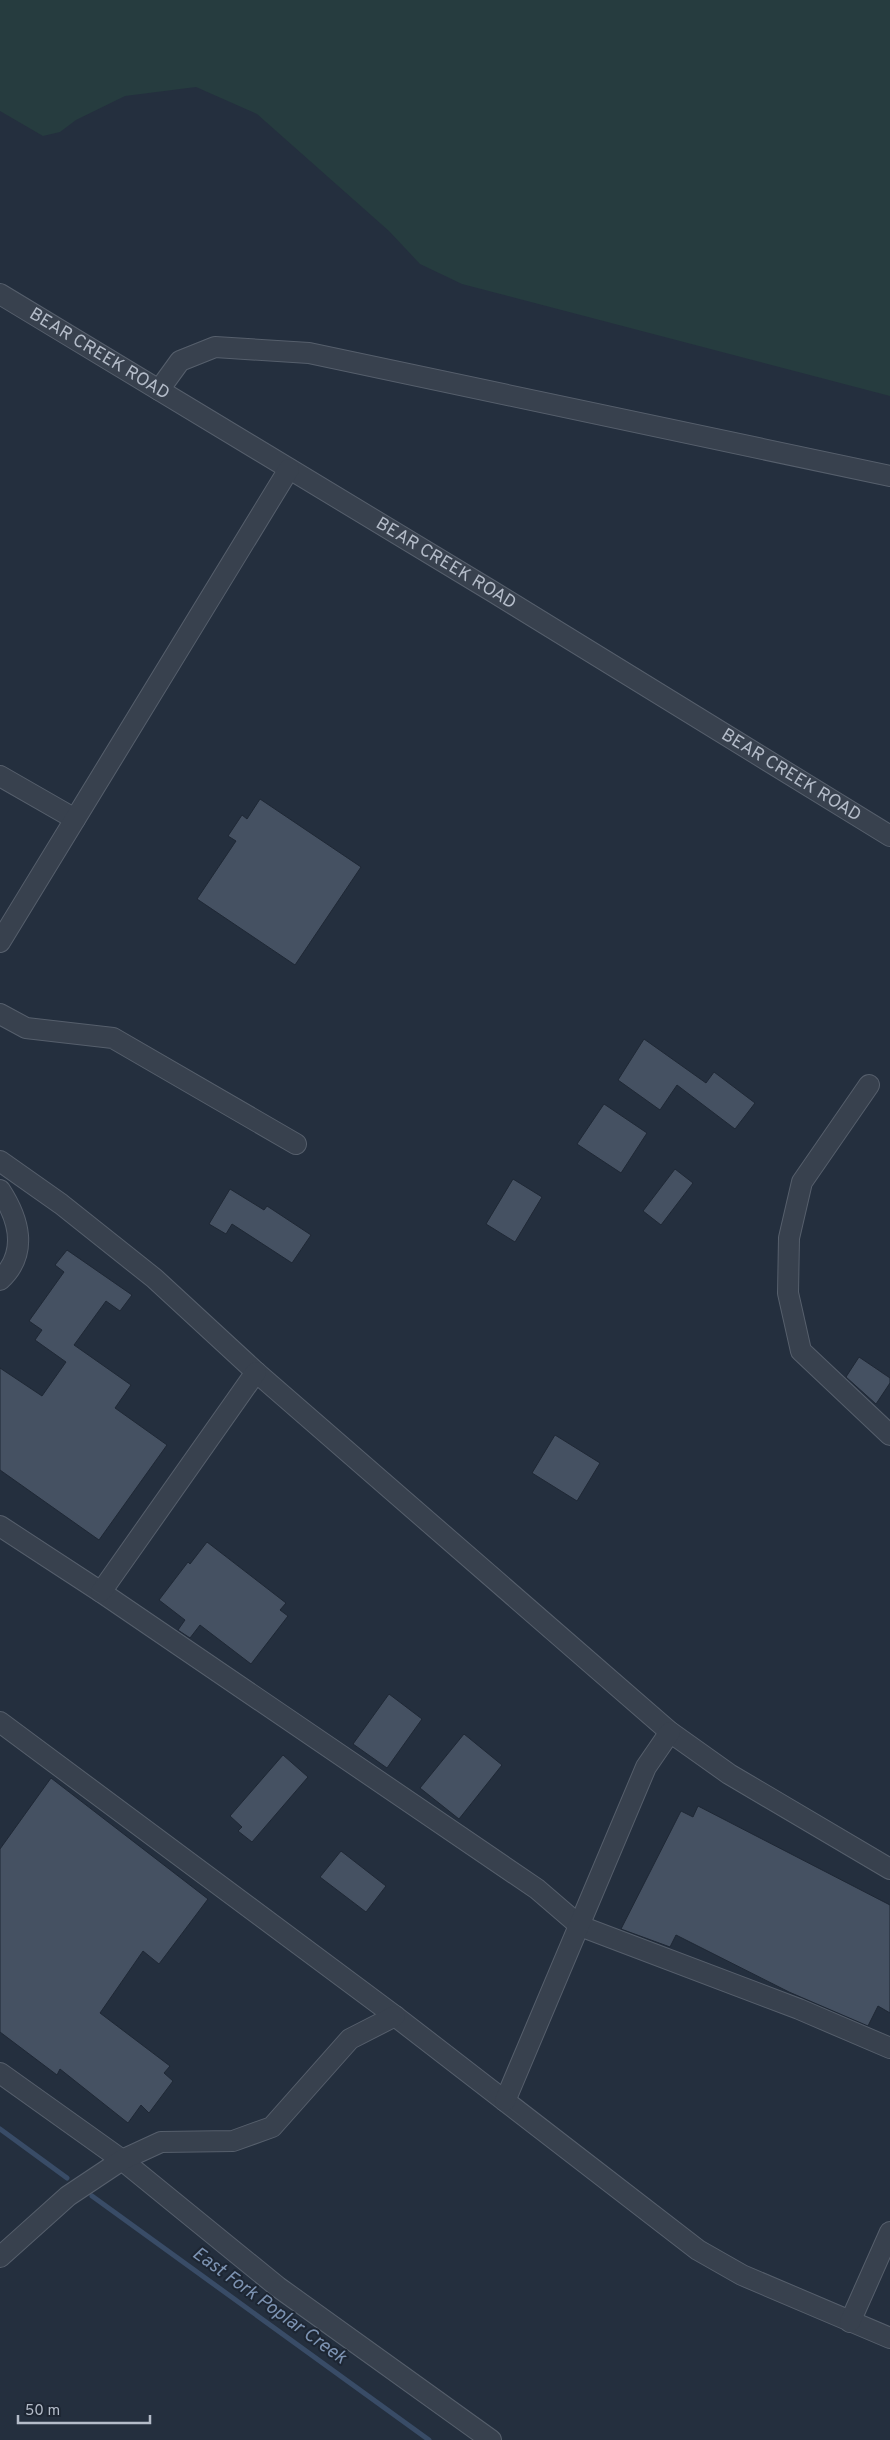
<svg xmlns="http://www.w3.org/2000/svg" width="890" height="2440" font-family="Overpass,sans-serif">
<rect width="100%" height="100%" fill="#242f3e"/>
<path fill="#263c3f" d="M0,0H890V396L462,284L420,264L389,231L257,114L196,87L125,96L76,120L60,132L43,136L0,111Z"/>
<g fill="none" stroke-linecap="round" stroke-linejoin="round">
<path stroke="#394c67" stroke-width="5" d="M0,2129L67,2178
M92,2196L429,2440"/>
</g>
<path fill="#455162" stroke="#1f2835" d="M260,799L361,867L295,965L197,899L236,841L228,836L242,815L247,819Z
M644,1039L706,1083L714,1072L755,1103L735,1129L677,1085L660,1110L618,1080Z
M604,1104L647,1133L621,1173L577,1144Z
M675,1169L693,1183L661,1225L643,1211Z
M513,1179L542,1197L515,1242L486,1224Z
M230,1189L264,1210L267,1206L311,1235L292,1263L232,1224L226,1234L209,1224Z
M67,1250L132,1295L120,1311L106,1301L74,1345L131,1385L115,1408L167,1445L99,1540L0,1470V1368L42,1396L66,1362L35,1340L42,1330L29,1321L64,1272L55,1265Z
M859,1357L890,1378V1383L876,1404L846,1377Z
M555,1435L600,1463L577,1501L532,1473Z
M207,1542L286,1603L280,1610L288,1616L251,1664L200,1625L190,1638L178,1630L185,1620L159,1600L188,1562L190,1564Z
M389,1694L422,1719L387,1768L353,1744Z
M464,1734L502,1765L459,1819L420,1788Z
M283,1755L308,1777L252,1842L238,1831L242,1827L230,1816Z
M51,1778L208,1899L159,1964L143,1951L100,2013L170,2066L164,2073L173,2081L149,2113L141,2105L128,2123L60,2069L57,2075L0,2032V1849Z
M698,1806L890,1905V2013L878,2006L868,2026L789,1992L676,1935L670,1947L621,1929L681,1811L693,1817Z
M341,1851L386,1886L366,1912L320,1877Z"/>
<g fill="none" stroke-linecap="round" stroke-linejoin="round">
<defs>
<g id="minor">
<path id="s1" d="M0,294L495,593L890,836"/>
<path d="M159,390L180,361L215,347L309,353L890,476"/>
<path d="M0,776L75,819"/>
<path d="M0,942L289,469"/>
<path d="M0,1014L26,1028L113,1038L296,1144"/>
<path d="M869,1085L802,1182L789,1238L788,1293L801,1351L890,1435"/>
<path d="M0,1161L61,1204L154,1278L256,1372L670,1732L729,1774L890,1869"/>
<path d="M0,1190C19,1219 29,1253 0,1280"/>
<path d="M0,1526L101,1592L537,1889L580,1926L799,2009L890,2048"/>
<path d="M101,1592L256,1372"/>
<path d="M0,1722L395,2016L698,2250L742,2275L890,2338"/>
<path d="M0,2073L122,2160L278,2287L491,2440"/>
<path d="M505,2101L646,1767L670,1732"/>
<path d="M0,2257L68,2196L122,2160L161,2142L233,2141L272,2127L350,2039L395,2016"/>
<path d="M850,2322L890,2232"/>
</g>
</defs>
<use href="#minor" stroke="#565f6c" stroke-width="22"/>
<use href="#minor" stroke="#38414e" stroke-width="20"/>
</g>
<g text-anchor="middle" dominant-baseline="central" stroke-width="4" stroke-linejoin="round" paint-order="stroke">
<g font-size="18" fill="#b4bcc9" stroke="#1d2633">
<text stroke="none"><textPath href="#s1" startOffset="116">BEAR CREEK ROAD</textPath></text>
<text stroke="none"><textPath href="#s1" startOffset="521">BEAR CREEK ROAD</textPath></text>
<text stroke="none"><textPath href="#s1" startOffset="926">BEAR CREEK ROAD</textPath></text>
</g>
<g font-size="19" font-style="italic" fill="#7c92b1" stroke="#1d2633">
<text transform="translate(269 2306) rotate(36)">East Fork Poplar Creek</text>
</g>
</g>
<path d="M18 2415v8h132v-8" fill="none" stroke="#b4bcc9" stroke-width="2.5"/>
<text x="25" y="2415" font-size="15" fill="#b4bcc9" stroke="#1d2633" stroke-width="4" paint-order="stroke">50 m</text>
</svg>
